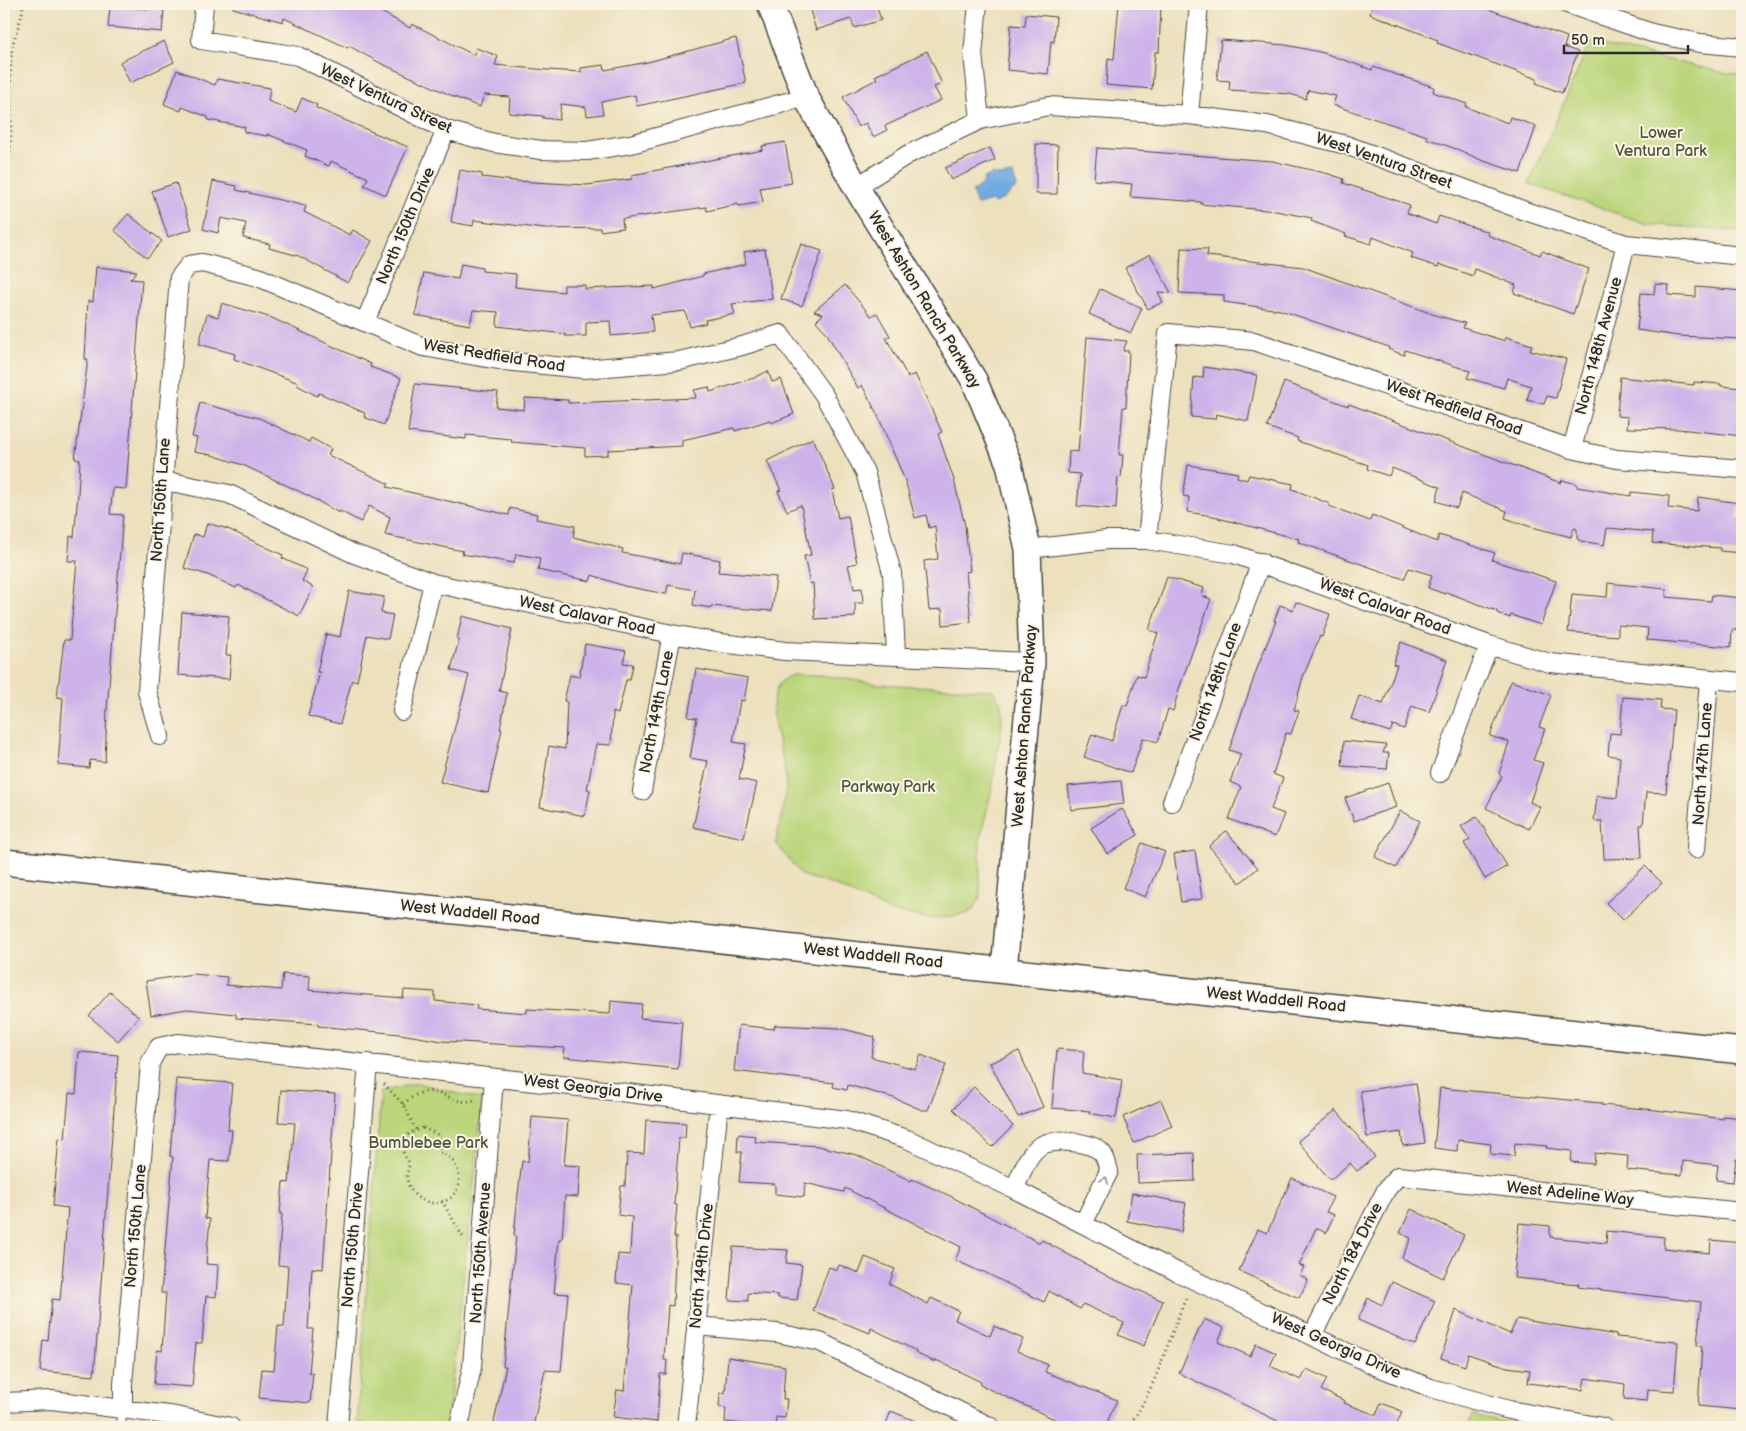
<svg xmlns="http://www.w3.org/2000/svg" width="1746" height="1431" font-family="'Balsamiq Sans',sans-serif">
<rect width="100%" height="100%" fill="#fcf5e5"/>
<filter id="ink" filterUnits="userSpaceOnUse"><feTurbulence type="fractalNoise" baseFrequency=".02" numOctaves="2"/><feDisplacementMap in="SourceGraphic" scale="10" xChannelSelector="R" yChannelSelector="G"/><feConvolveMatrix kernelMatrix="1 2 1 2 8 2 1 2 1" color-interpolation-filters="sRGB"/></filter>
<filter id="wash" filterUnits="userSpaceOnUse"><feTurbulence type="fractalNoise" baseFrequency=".0096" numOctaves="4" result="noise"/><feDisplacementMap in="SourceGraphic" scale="20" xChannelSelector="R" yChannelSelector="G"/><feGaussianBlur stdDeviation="1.12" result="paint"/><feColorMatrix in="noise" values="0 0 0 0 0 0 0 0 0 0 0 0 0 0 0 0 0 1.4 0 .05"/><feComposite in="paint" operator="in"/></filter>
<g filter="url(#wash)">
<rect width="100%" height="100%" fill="#ece0bd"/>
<path fill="#bad57a" stroke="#728052" d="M1590,42L1726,73L1742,74V232L1648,224L1529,184Z
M821,675L878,684L993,690L1001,703L1002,725L992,788L980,840V897L973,910L966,914L934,919L889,911L834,885L801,875L776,843C779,826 787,794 786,779C785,752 757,695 787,677C795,673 812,675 821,675Z
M417,1083L483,1100L447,1427H369L357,1422L381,1092Z
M1472,1415L1530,1427H1468Z"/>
<path fill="#71aae1" stroke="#4e6a86" d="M993,174L999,176L1013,174L1017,187L1004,199L994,203L992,201L977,205L972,192L983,183L984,178Z"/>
<g id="blocks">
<path fill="#cdb3e9" d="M234,4H367L410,28L412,24L474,55L476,48L498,56L495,65L547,70L581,72V68L604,65L605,70L648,62L736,38L746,83L637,106L635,95L601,102L603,114L587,116L586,107L561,104L559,120L543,118V116L509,113L510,97L484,95L480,107L459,99L380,63L349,46L348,48L284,18L283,22L233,8Z
M808,4H876L881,20L854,28L851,19L816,30Z
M1119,4H1161L1159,52H1155L1152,89L1106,85L1108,58L1114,59Z
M1373,4H1474L1567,37L1564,47L1578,52L1562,93L1536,83L1537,79L1437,43L1438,40L1370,14Z
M110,6L164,10L162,32L108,27Z
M1026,14L1056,17L1054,42L1051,41L1048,74L1007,70L1011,25L1025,26Z
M1221,40L1286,45L1324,53L1372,70L1373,67L1434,87L1433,92L1467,104L1466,107L1508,123L1510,117L1536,126L1520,173L1481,160L1459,150L1426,138L1427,136L1333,105L1336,96L1308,90L1306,99L1290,94L1229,90L1230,81L1217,80Z
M164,41L174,62L130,83L120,62Z
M927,51L942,84L934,87L941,100L885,126L887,130L873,137L866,123L858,127L843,97L877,79L875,76Z
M177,70L215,85L217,79L270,88L268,101L296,112L302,98L317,105L316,108L408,147L386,195L364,185L368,178L331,161L329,166L305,156L307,150L267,134V136L244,132L245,127L208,120V117L182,107L181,111L164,104Z
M785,142L792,183L760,188L763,202L739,206L738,204L707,211L706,207L622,219L623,228L600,231V228L545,229L474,220L473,226L451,222L460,170L482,174V177L515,181L587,185L632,179V175L763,150L762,146Z
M1036,144L1058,145L1057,194H1036Z
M990,148L995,160L951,180L945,168Z
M1097,148L1272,161L1329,174L1344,179L1343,183L1410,205L1407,213L1436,224L1439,216L1488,232L1487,235L1540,255L1542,251L1589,269L1573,314L1514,293L1516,285L1475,269L1473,276L1439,264L1438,267L1411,258L1413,253L1373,237L1371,244L1345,236L1346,234L1311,221L1312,218L1276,211L1201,204V202L1130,197L1132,184L1094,180Z
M213,181L237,186L236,190L306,206L304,212L350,235L353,230L372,241L348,283L299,256L269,248L270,244L243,238L246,223L221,218L218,233L203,229Z
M176,183L192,229L168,237L152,191Z
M128,214L162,241L147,258L114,230Z
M801,244L822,251L802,306L781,299Z
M1181,248L1208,249L1207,256L1303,267L1438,316L1465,323L1463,328L1505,341L1506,337L1532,345L1530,350L1566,359L1556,398L1547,396L1544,404L1527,400L1531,386L1507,378L1504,388L1482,382L1467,378L1470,371L1405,350L1404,355L1388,349L1389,347L1280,310L1224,302V295L1179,293Z
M765,249L772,299L732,304L735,314L705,320L706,323L690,327L685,311L651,315L653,332L611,336L610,321L586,322V336H565V334L497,326L498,312L473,310L470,325L415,315L424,273L458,279L461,264L482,268V271L516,274L515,287L564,292V285H585V289L654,286V289L703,276V274L746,264L744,252Z
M1150,254L1171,293L1158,292L1163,302L1148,309L1125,268Z
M96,267L137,271L130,279L142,280L126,489L113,488L110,514L123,515L107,710L105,762L90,760L89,768L58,765L63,698L57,697L64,640H70L77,561H68L70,536L74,537L78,494L80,460L75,459L88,359H85L88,301L93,302Z
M1655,284L1669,285L1668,295L1696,297V287L1742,291V339L1679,336L1637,330L1641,293L1654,294Z
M845,285L871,316L877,313L890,336L886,338L908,377L915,374L942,432L938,434L954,480L965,526L970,571L966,572L971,622L943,625L942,609L929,610L924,561L938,559L935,526L929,528L926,515L915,518L906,483L879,418L862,385L858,388L826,332L816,321L823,314L814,311Z
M1100,289L1142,308L1131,333L1089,314Z
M222,303L272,318L371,364L370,367L401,378L384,425L364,417L365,413L319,393L317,396L297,385L299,383L234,359L235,354L199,344L207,314L218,317Z
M1087,337L1127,341L1123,351H1129L1126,407H1123L1119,455H1123L1121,478L1118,477L1116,509L1077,506L1080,474L1068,473L1069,451L1078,452Z
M1204,367L1257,375L1248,421L1216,414L1215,419L1191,417L1194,377L1203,378Z
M768,371L772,382L781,379L794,414L771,423L770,420L735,431L734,428L682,440V446L608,450V455L585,456V448L511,442L512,439L466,435V439L408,432L415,384L498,392L496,407L524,410L525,398L568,400V403L696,398L694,390L709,387L710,392L754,378Z
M1620,377L1694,385V382L1721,384V386L1742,388V436L1679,429L1627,428L1628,417L1617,416Z
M1284,382L1348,406L1349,404L1365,410L1561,483L1562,480L1577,484V487L1631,496V492L1669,496L1668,508L1697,511L1698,497L1739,503L1737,519H1742V553L1720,551V548L1652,543L1653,532L1607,528L1604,545L1581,541L1577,539V529L1574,528L1571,537L1528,526L1505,518L1507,511L1462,493L1457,508L1436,501L1440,487L1392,468L1389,476L1367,469L1368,465L1297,441L1298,438L1267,427Z
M200,403L259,418L309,442L311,438L331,449L328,455L389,484L387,487L509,515L510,508L537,514L536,519L575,526L573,537L623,549L622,553L680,564L682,553L720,560L718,572L776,577L772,611L711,606V608L693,605L695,590L668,585L666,594L624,586L592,575L590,581L538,570L540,558L516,554L514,563L462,554L463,551L385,535L390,517L369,506L361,522L340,511L339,513L307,495L243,465L212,455L194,452L197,438L192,437Z
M813,438L835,489L832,490L838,518L848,516L857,563L848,565L854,589L862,588L863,603H855V617L815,619L813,583L810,584L804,556L811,555L801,505L787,511L778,491L781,490L767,461Z
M1188,465L1238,473L1237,477L1247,480L1249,475L1293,484L1292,489L1330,504L1329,506L1370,521L1372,515L1437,542L1439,535L1495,553L1492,560L1556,581L1541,625L1511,615L1510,618L1497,613V611L1446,592L1445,594L1428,588L1432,575L1409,568L1404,579L1298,542L1299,539L1218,518L1219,517L1187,512L1189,497L1183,496Z
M207,523L228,529L270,549L283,555L282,558L307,570L302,581L313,587L299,616L238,585L236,588L208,575L184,568L194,534L203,537Z
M1167,577L1204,588L1202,596L1211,599L1179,689L1173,711L1168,709L1158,742L1143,738L1131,773L1084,757L1092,734L1112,741L1123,705L1127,706L1137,675L1144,677L1158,633L1149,630Z
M1608,583L1666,589V597L1711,601L1712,595L1742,598V630H1732L1731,647L1647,640L1648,628L1618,625V636L1568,632L1572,594L1607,597Z
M349,591L384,597L381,613L393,615L388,639L367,635L357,681L352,680L340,724L308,716L320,672H317L326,634L340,637Z
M1296,602L1330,614L1322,637L1320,636L1303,677L1294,710L1299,711L1291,734L1286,733L1273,774L1283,778L1271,809L1284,814L1275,837L1229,819L1241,787L1230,782L1241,754L1229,750L1258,666L1276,621H1274L1280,605L1293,610Z
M182,612L229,616L226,655H231L229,679L178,675Z
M462,616L512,629L499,691L507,693L500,729H502L488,793L440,782L469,675L451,670L459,639H457Z
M1401,642L1447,660L1429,712L1412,706L1404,729L1393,725L1390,732L1351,719L1359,696L1383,704L1397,665L1393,664Z
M585,644L626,651L623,663L633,664L630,680H626L618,714L613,712L611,745L596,744L587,789L590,790L585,816L540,807L549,746L565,749L567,702L564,701L570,675L579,677Z
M696,669L748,678L744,701L740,700L733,742L746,744L739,779L757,783L744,838L693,827L708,761L690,758L697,718L688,717Z
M1511,681L1551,695L1539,727L1545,729L1533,760L1543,763L1530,802L1540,807L1529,829L1486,808L1502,776L1499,774L1509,742L1490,736Z
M1623,697L1661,700L1660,709L1674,710L1666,793L1646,792L1643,825H1640L1642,858L1604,859L1602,821H1594L1597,796L1617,798L1620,757L1608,755L1610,733L1620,734Z
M1344,741L1386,745L1383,753H1389L1387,769L1342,766Z
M1121,781L1124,804L1071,810L1068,786Z
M1388,783L1396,807L1354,821L1345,798Z
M1122,809L1138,835L1107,854L1091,828Z
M1400,811L1420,821L1396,868L1375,857Z
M1477,817L1507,866L1485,879L1464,843L1470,840L1461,826Z
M1226,831L1258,868L1240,883L1209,846Z
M1142,843L1165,852L1145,897L1123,888Z
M1195,851L1202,899L1181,902L1174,854Z
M1645,866L1662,883L1623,920L1606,903Z
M193,974L227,977L226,985L281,990L283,974L310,976L309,990L403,998L404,990L435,992V1001L477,1005L476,1009L527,1013V1009L610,1014L611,1001L642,1004L640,1018L682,1022L678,1069L564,1057L565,1048L442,1041L400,1034L318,1026V1024L236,1018V1014L187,1009L151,1015L146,981Z
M110,992L139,1017L118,1041L89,1016Z
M739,1025L774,1029L775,1025L839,1028L875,1037L871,1057L915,1069L921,1055L946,1065L928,1110H922L894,1098L848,1085L847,1090L833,1087L834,1083L734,1071Z
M1057,1049L1084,1051L1082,1073L1122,1080L1116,1118L1089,1113L1090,1111L1052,1108Z
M1019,1051L1043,1107L1018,1117L990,1063Z
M79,1052L118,1055L94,1376L40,1371L43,1340L48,1341L52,1299L60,1300L68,1208L53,1206L59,1138L65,1139L69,1093L76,1094Z
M176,1079L232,1083L228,1130H232L229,1161L210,1160L205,1218L210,1219L206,1264L218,1265L216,1297L206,1296L202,1343H196L192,1387L154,1384L157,1350L162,1351L166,1293H161L173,1157L170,1156Z
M1416,1083L1425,1143L1403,1146L1401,1132L1367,1137L1360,1091Z
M974,1087L1013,1126L992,1147L953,1109Z
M1440,1088L1601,1103V1105L1656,1110L1723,1119V1116L1742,1118V1160L1736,1159L1733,1182L1716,1180L1718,1165L1683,1161L1682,1175L1627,1170L1628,1156L1595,1153L1594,1164L1571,1162L1572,1151L1546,1148L1547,1146L1515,1143L1514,1156L1490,1154L1491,1144L1458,1140L1457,1151L1434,1148Z
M281,1090L335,1094L323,1269L312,1268L308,1329H313L309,1373H313L310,1403L259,1398L262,1369L274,1370L278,1326L284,1327L288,1266L278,1265L282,1214H280L283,1182L289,1183L295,1123L278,1122Z
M1161,1100L1172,1126L1134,1143L1123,1117Z
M1336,1110L1375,1157L1357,1171L1350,1163L1330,1180L1298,1141Z
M532,1117L568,1120L564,1165L580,1166L578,1197L565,1196L562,1239H559L554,1293L568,1294L561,1371L545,1370L533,1427H493L506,1366H503L516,1236H514L517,1203L522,1161L528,1162Z
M646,1120L686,1123L685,1138H679L674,1204L677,1205L674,1237H676L673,1306L668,1305L664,1360H667L666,1374H660L657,1422L613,1417L617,1390L624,1391L633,1285L616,1283L618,1254L630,1255L632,1217L618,1215L621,1186H625L627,1153L644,1154Z
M738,1134L756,1136L755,1142L818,1146L857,1155L911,1181L912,1179L948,1195L1040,1243L1042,1240L1111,1278L1163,1301L1144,1346L1118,1335L1124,1323L1083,1304L1080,1309L1049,1291L1044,1302L982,1271L981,1272L955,1260L961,1247L845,1188L844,1192L805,1183L804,1197L775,1194V1184L739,1182L742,1152H737Z
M1194,1153L1195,1181L1138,1183L1137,1155Z
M1292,1178L1333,1197L1326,1212L1334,1215L1326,1233L1316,1228L1299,1265L1304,1267L1300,1275L1308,1280L1299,1298L1239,1271L1258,1229L1267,1233Z
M1132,1193L1186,1203L1181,1232L1127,1221Z
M1411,1209L1464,1235L1443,1278L1402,1258L1411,1238L1400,1233Z
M1519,1223L1550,1226V1237L1606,1243L1607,1231L1664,1237L1663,1248L1710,1253L1711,1240L1742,1243V1410L1698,1406L1702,1346L1697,1345L1701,1302L1578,1287L1579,1284L1514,1278Z
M733,1247L788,1250L786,1263L802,1265L797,1300L778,1298V1295L748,1293V1301L729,1300Z
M865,1257L895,1269L889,1284L928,1304L931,1298L959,1311L955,1320L990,1336L994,1326L1023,1339L1017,1351L1048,1365L1045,1372L1117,1400L1105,1427H1076L1063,1423L980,1385L981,1382L936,1360L935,1362L915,1353L916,1351L871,1328L870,1333L813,1311L829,1267L837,1270L839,1265L859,1273Z
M1392,1282L1435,1301L1415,1345L1358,1320L1368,1298L1382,1305Z
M1456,1310L1510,1334L1517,1319L1617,1335L1616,1337L1678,1342L1674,1391L1648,1389L1647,1401L1624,1399L1625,1384L1585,1378L1583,1390L1552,1386L1528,1383L1530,1370L1507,1367L1468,1354L1465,1366L1441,1358Z
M1204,1319L1224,1328L1218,1342L1250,1356L1256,1344L1276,1353L1270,1366L1301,1380L1307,1369L1327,1379L1321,1390L1345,1401L1344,1403L1376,1415L1381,1403L1395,1408L1402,1412L1397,1424L1404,1427H1290L1179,1373Z
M728,1357L785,1366L783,1399H787L785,1418L776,1417L775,1427L725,1422L726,1408L719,1407L720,1393H725Z
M891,1411L930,1427H885Z"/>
</g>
</g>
<g filter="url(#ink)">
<use href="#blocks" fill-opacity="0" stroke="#484641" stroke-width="1"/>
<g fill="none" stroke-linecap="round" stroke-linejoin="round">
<defs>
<path id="lane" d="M120,1427L123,1408"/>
<path id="street" d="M204,4L201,40L298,56L446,130L494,143L541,150L587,151L631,144L806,97
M978,4L973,54L980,120
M1567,4L1652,33L1700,43L1742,47
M1189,115L1199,4
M856,187L907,155L980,120L1049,106L1189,115L1267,125L1346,145L1525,211L1626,244L1742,256
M365,322L446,130
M1572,449L1626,244
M162,480L229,494L352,553L433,583L672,634L721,643L785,651L1032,662
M1147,540L1168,333L1254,341L1572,449L1617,459L1742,469
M1028,549L1107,540H1147L1234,554L1489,645L1550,663L1742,682
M402,711L433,583
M160,736L147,691L179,278L189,265L202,263L258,277L423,347L504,361L584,369L679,361L742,346L780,334L824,395L865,472L892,573L896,655
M1440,773L1489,645
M642,791L672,634
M1172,802L1261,562
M1696,849L1709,680
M1014,1189C1021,1176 1027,1154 1040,1146C1052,1138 1092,1141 1102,1153C1106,1158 1107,1164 1109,1171L1083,1224
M696,1326L777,1333L820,1342L991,1427
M1312,1336L1386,1190L1398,1176L1742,1212
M4,1402L52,1400L176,1416L231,1427
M123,1408V1384L150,1063L159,1047L178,1043L579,1087L847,1120L907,1139L1014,1189L1177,1272L1378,1367L1431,1388L1509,1410L1603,1427
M338,1427L368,1063
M459,1427L472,1367L494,1078
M686,1427L719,1104"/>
<path id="secondary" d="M770,4L806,97L856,187L974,380L1009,464L1028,549L1032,662L1004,970
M4,862L1742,1051"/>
</defs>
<use href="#lane" stroke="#484641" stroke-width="11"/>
<use href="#street" stroke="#484641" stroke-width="20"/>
<use href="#secondary" stroke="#484641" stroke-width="28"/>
<path stroke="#484641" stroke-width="3" stroke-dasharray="1 4" stroke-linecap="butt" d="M4,181C17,140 7,93 12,49C14,34 23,19 23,4
M384,1084L403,1104L416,1130
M403,1104C409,1100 414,1095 420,1093C441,1085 456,1109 476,1099
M423,1128L439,1135L440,1152C470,1165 463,1206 431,1203C417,1201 407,1189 407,1176C407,1172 409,1169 409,1165C409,1161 406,1159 404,1155C399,1138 409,1132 423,1128Z
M442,1201L464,1239
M1128,1427C1157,1388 1167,1340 1187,1296"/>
<use href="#lane" stroke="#fff" stroke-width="9"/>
<use href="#street" stroke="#fff" stroke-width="18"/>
<use href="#secondary" stroke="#fff" stroke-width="25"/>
</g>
<defs><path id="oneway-chevron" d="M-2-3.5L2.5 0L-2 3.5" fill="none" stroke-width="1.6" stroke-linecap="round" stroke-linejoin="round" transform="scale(1.25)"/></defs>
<use stroke="#a0a0a0" href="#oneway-chevron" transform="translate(1105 1180) rotate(-68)"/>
</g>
<g text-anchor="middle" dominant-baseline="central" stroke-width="4" stroke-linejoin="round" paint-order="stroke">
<g font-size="16" fill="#2b2b2b" stroke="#fcf5e5">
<text transform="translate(386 99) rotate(25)">West Ventura Street</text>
<text transform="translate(1384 161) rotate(19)">West Ventura Street</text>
<text transform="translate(406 226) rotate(-67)">North 150th Drive</text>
<text transform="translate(924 300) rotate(59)">West Ashton Ranch Parkway</text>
<text transform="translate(1599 346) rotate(-75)">North 148th Avenue</text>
<text transform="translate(494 356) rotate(9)">West Redfield Road</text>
<text transform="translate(1454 408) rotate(19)">West Redfield Road</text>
<text transform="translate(161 500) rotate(-86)">North 150th Lane</text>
<text transform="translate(1385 607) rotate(20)">West Calavar Road</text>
<text transform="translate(587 616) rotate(12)">West Calavar Road</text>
<text transform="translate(1216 682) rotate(-70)">North 148th Lane</text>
<text transform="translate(657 712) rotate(-79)">North 149th Lane</text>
<text transform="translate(1025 726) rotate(-86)">West Ashton Ranch Parkway</text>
<text transform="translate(1703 764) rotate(-86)">North 147th Lane</text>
<text transform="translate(470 913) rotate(6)">West Waddell Road</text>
<text transform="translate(873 956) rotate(6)">West Waddell Road</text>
<text transform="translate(1276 1000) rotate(6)">West Waddell Road</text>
<text transform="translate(593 1089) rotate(7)">West Georgia Drive</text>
<text transform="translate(1570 1194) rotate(6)">West Adeline Way</text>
<text transform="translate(136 1226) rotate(-85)">North 150th Lane</text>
<text transform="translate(353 1245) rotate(-85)">North 150th Drive</text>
<text transform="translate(481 1253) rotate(-86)">North 150th Avenue</text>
<text transform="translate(1353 1254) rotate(-63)">North 184 Drive</text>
<text transform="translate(702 1266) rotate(-84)">North 149th Drive</text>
<text transform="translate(1336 1346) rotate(24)">West Georgia Drive</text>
</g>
<g font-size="16" fill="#4f563f" stroke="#fcf5e5">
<text x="1661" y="133">Lower<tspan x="1661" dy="18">Ventura Park</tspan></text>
<text x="888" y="787">Parkway Park</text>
<text x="428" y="1143">Bumblebee Park</text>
</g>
</g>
<rect width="1746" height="1431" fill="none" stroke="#fcf5e5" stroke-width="20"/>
<path d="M1564 45v8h124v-8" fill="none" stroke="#2b2b2b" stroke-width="2.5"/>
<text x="1571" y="45" font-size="15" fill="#2b2b2b" stroke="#fcf5e5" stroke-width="4" paint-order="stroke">50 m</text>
</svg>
